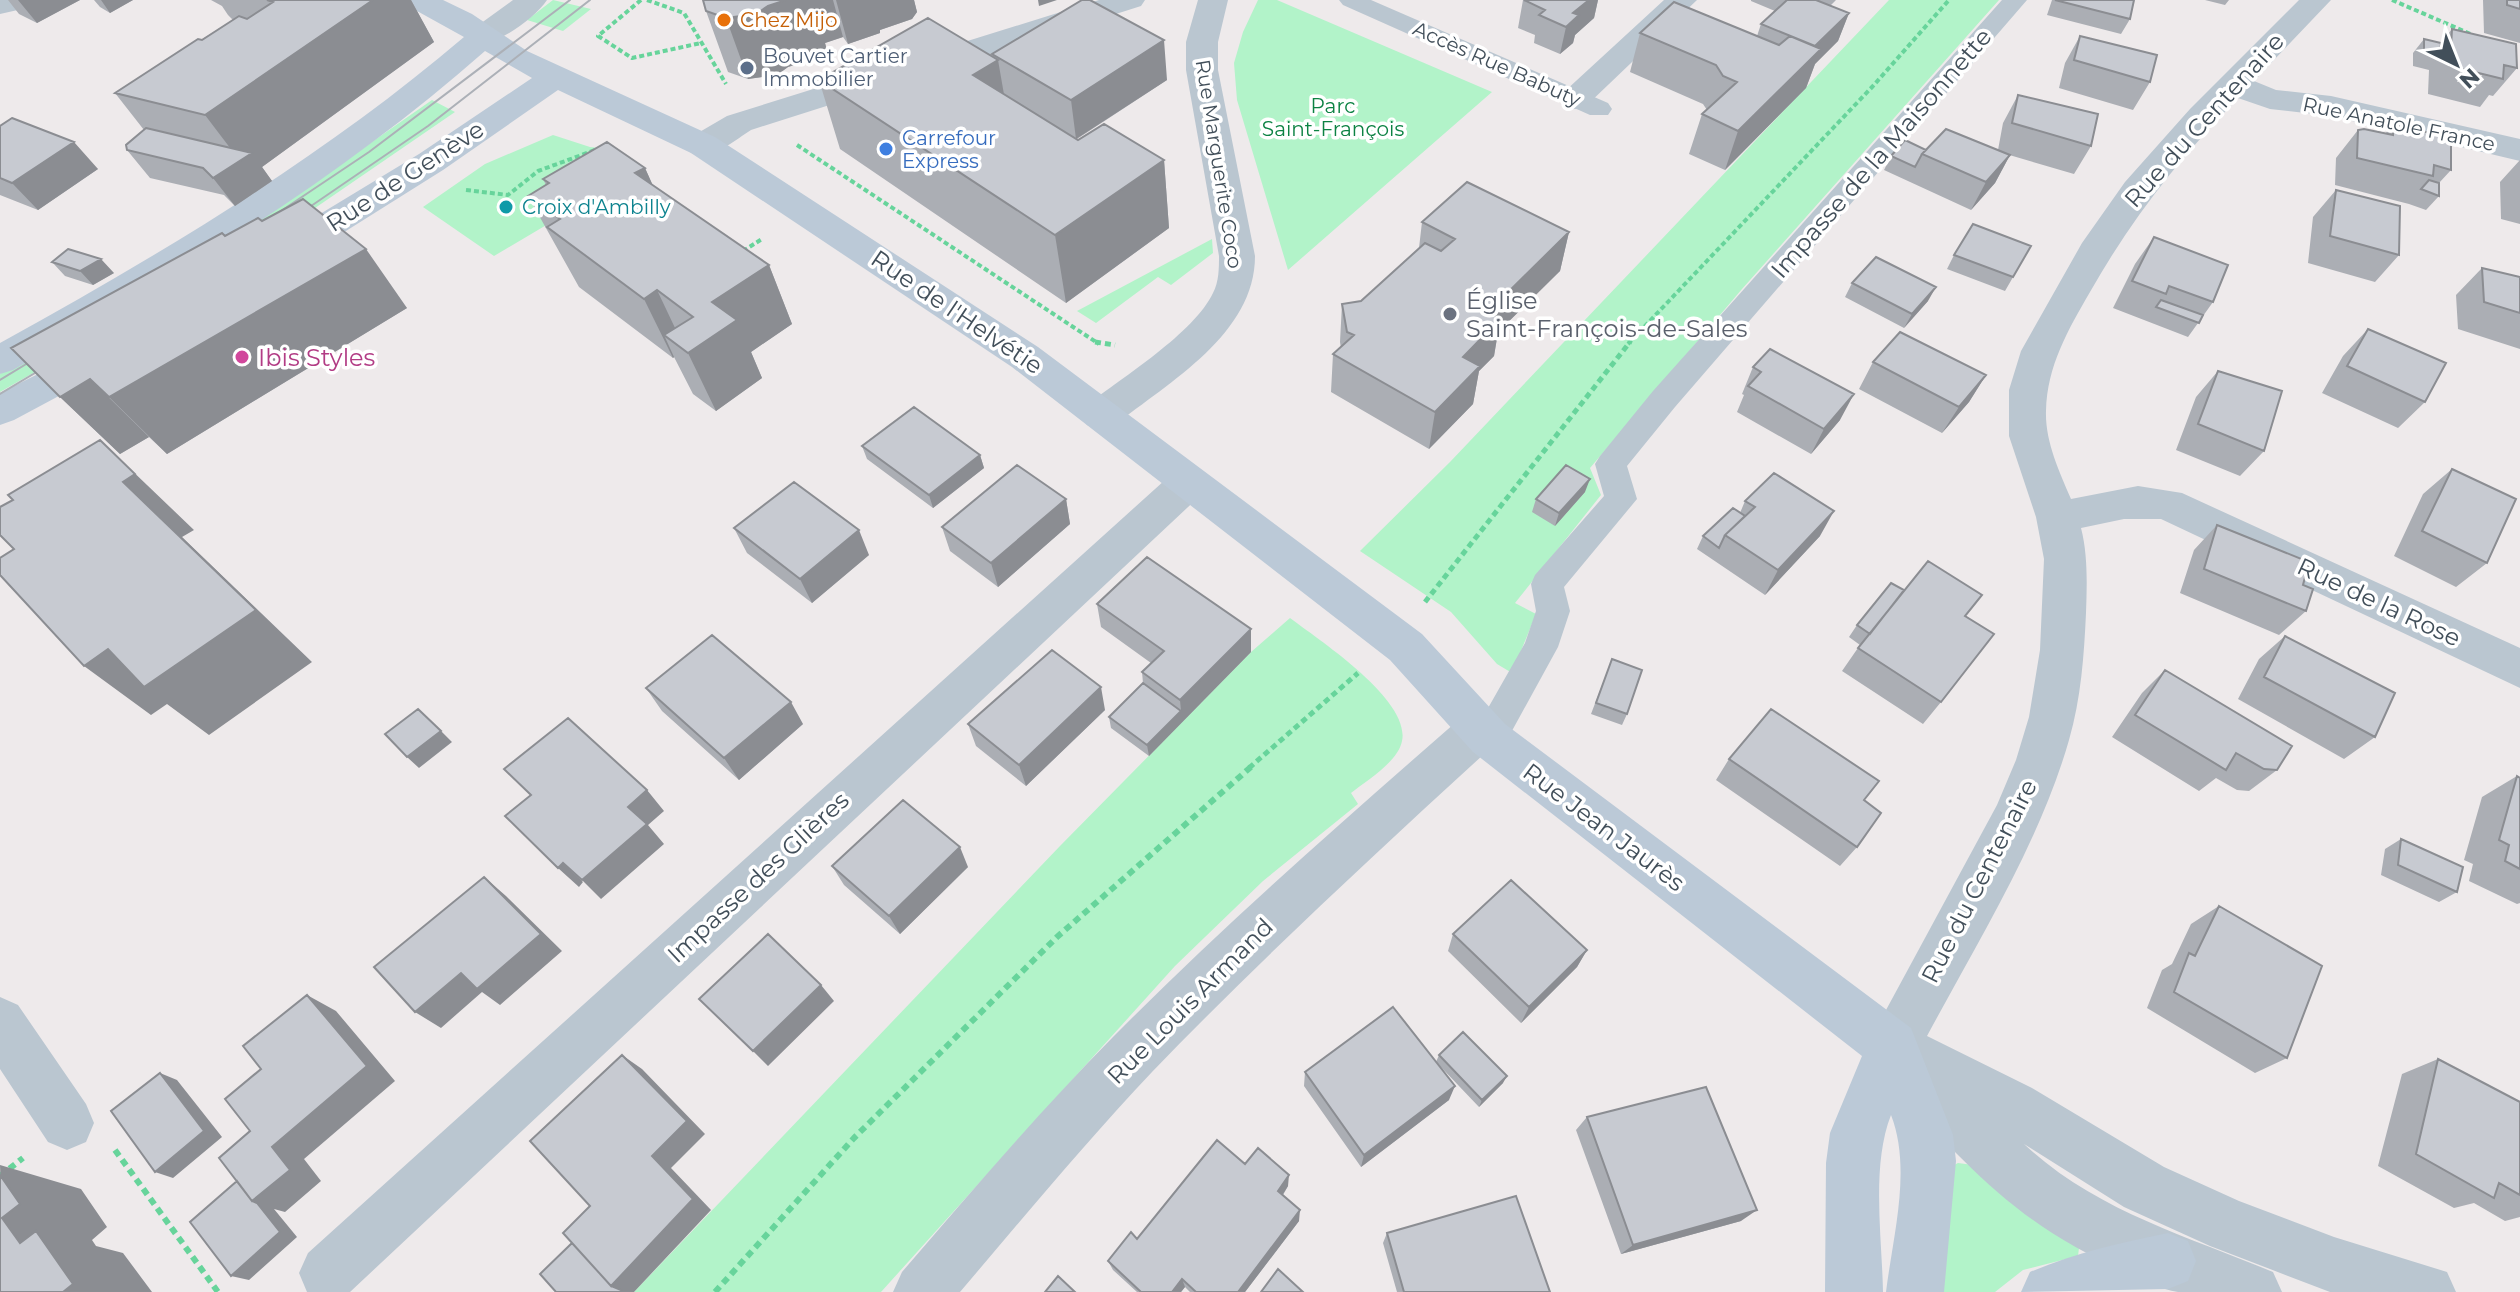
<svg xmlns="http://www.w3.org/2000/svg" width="2520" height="1292" font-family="Montserrat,sans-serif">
<rect width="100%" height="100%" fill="#eeeaeb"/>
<path fill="#b2f3c9" d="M553,0L591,9L563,31L527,20Z
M1258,0H1277L1492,92L1288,270L1237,100L1234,63L1243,32Z
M1889,0H1999L1742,289L1590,468L1601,495L1515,603L1536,614L1512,673L1497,664L1451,612L1360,551L1450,462Z
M432,100L455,112L283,230L0,392V374L286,202Z
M553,135L590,147L619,150L641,169L494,256L423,207L485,164Z
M1212,239L1213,253L1171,285L1158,277L1096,323L1077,311Z
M1290,618C1319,640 1411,700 1402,741C1398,762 1366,781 1351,793L1358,804L1263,881L1175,966L881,1292H634L1060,846L1251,652Z
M1958,1163L1973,1165L2079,1248L2078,1256L2023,1270L1995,1292H1940L1952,1166Z"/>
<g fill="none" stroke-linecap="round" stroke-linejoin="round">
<path stroke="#67d49b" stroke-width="4" stroke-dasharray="5 3" stroke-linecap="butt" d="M641,0L598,36L632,58L701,43
M647,0L684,13L726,84
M2392,0L2473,35
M797,145L1099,344
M466,190L508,195L538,171L598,149
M743,251L762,239
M1628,344L1873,86L1949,0"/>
<path stroke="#67d49b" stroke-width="5" stroke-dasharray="6 4" stroke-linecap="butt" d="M1095,342L1115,345
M1425,602L1630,342
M1249,768L1358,673"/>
<path stroke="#67d49b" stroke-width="6" stroke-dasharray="7 5" stroke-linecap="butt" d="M115,1150L218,1292
M0,1176L23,1158
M715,1292L854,1138L1057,937L1252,766"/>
<path fill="#bac6d0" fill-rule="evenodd" d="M0,0H33L35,2L31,7L0,14Z
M1339,0H1371L1608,103L1612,109L1608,115H1590L1343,5Z
M2002,0H2027L1675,407L1627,466L1637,499L1564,587L1570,611L1558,647L1502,749L1489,754L1476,749L1471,738L1525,643L1536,611L1531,584L1535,575L1604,496L1595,464L1600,456L1653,391Z"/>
<path fill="#bac6d0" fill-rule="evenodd" d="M513,0H547C534,19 495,48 473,43L468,36L473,29Z
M1099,0H1145L1141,6L751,130C732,142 714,159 691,153L686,145L691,137L727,116Z
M1198,0H1228L1218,42V70L1255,256C1255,334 1169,382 1115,425L1101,430L1087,425L1081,415L1087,405C1123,377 1194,333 1213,293C1219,282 1219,268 1219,256L1186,70V42Z
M1664,0H1697L1586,106L1575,109L1564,106L1559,99L1564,92Z
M2299,0H2331L2254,81L2276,90L2331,96L2520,139V161L2331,116L2270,109L2238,98C2179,159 2132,218 2090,292C2068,330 2047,366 2046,411C2045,441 2059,471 2071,499L2138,486L2182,493L2520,648V688L2161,519H2124L2081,528C2088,555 2087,585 2086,613C2084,656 2081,698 2069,740C2040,842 1977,943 1927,1036L2032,1088L2164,1167L2239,1201L2334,1237L2447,1272L2456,1292H2330L2210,1246L2124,1207L2024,1144C2096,1211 2185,1235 2273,1272L2282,1292C2248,1292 2211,1292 2178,1292C2161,1290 2142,1279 2127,1272C2020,1227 1971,1169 1894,1088L1888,1073L1873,1066L1866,1047L1997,805L2016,760L2029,717L2040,650L2044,559L2036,517L2009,436V390L2021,351L2082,243L2125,182L2190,109Z
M1189,466L1203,471L1209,482L1203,493L350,1292H307L299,1273L308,1253L1175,471Z
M1479,710L1495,716L1502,730L1495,744C1378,851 1262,958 1152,1072C1085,1143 1023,1218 960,1292H893L902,1272C971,1192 1039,1112 1113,1037C1225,924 1344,820 1463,716Z
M0,997L18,1005L86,1104L94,1123L86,1142L67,1150L48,1142L0,1069Z"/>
<path fill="#bbc9d7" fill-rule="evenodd" d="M404,0H443L472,14L527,51L715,137L1038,347L1422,634L1505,724L1911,1028L1953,1135L1956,1161L1944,1292H1886C1893,1235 1912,1169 1891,1115C1871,1166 1882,1237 1883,1292H1825L1826,1163L1830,1133L1862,1056L1473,752L1390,660L1012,367L691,153L558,90L443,170L295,263L282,266L269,263L264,254L269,245L419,154L532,78L485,51C341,178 179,276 13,370L0,374V343C163,253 322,158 464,37L408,6Z
M100,343L113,347L119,357L113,367L14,420L0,425V393Z
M2168,1233L2188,1241L2196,1261L2188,1281L2168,1289L2021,1292L2030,1272C2075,1253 2120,1243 2168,1233Z"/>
<path stroke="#acb0b7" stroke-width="2" d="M295,217L428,126L590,0
M266,221L369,152L570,0
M0,380L46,352
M0,394L55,361"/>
</g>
<path fill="#abaeb4" d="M8,0H80L37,23L19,14Z
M94,0H133L110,13L100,7Z
M211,0H411L434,42L262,167L272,181L235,206L224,195L150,178L127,150L144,130L115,93L233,20L228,15L222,6Z
M703,0H914L917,12L912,19L880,30V33L848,44L843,37L825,43L828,54L788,67L777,75L748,79L728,72L706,11Z
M1523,0H1598L1594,18L1575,35L1573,43L1560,54L1534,43L1535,35L1518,28Z
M1751,0H1836L1830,6L1849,13L1838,41L1815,64L1806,88L1725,170L1689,154L1702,114L1707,110L1703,104L1630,72L1640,33L1757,36L1761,24L1775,11L1751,1Z
M2052,0H2134L2130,19L2121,34L2047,15Z
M2205,0H2229L2225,5Z
M2483,0H2520V43L2484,33Z
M2452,29L2517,68L2493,96L2489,95L2480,107L2428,94L2429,70L2413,66V53L2424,39L2441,43Z
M2080,36L2150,82L2133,110L2059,88L2065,63Z
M992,54L1167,80L1077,139L1164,160L1169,228L1066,303L840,149L819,80L993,57Z
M2018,95L2091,146L2074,174L2006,154L2010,155L1995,183L1971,210L1884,170L1891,156L1926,150H1998L2003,123Z
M2393,124L2451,170L2439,183V196L2426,210L2409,204L2335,185L2336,158L2358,130L2385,134Z
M0,126L98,169L38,210L0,195Z
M2520,160V224L2501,219L2500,182Z
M645,168L653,186L769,265L792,324L751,352L762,378L716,411L693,394L674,357L673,358L579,287L528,196L546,185L543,179Z
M2336,190L2399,255L2375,282L2308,263L2313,217Z
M262,221L407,308L167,454L149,437L120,454L60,397L225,236Z
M1422,222L1569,232L1560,271L1498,332L1494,356L1479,371L1473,404L1429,449L1331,392L1333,354L1341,348L1340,342L1342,304L1361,301L1419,248Z
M2154,237L2213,302L2188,337L2113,308L2135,264Z
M2031,246L2005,291L1947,269L1954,255Z
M52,262L114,273L93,285L65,276Z
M2482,268L2520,277V349L2458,329L2456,295Z
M1852,283L1928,301L1904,328L1845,297Z
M2368,329L2425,402L2398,428L2322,393L2343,356Z
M1873,362L1986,375L1969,402L1942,433L1859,389Z
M1753,367L1840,420L1811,454L1737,412L1744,395L1742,394Z
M2218,371L2264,451L2240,476L2176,450L2196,397Z
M862,446L980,455L984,468L933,508L867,459Z
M2452,469L2487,563L2456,587L2394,556L2423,494Z
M1585,492L1555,526L1532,512L1536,499Z
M1066,499L1070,524L998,587L950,551L942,527Z
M1745,501L1820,536L1765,595L1697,549L1703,536L1740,513Z
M2217,525L2303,585L2306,611L2279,635L2180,593L2194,550Z
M734,528L869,555L812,603L747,553Z
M1904,590L1982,595L1965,616L1941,702L1923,724L1842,671L1860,645L1849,637L1857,625Z
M1097,604L1251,652L1149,756L1111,728L1109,717L1143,683L1142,672L1151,663L1101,627Z
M2285,636L2375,737L2344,759L2238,699L2259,659Z
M1612,659L1627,714L1622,725L1591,714Z
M2165,670L2277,770L2249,791L2237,790L2216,778L2199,791L2112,737L2142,693Z
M646,688L803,724L739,780L662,711Z
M1105,710L1026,786L976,746L968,724Z
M1729,759L1864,800L1857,847L1840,866L1716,780Z
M2517,776L2520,778V903L2517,904L2469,881L2473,864L2464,860L2482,797Z
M2401,839L2457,892L2439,902L2381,875L2385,849Z
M832,866L968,867L900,934L844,885Z
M2219,906L2287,1058L2255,1073L2147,1008L2162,970L2172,964L2191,924Z
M1453,934L1587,950L1577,967L1521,1023L1448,951Z
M1439,1055L1503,1083L1479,1107L1438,1064L1449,1100L1361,1167L1304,1086L1305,1072L1436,1062Z
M2438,1059L2520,1102V1217L2505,1221L2474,1203L2454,1208L2378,1166L2402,1074Z
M1587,1117L1741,1221L1621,1254L1576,1130Z
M1245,1164L1288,1186L1283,1195L1299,1221L1245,1292H1190L1185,1287L1181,1292H1137L1113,1270L1108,1261L1137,1239Z
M1387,1233L1550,1292H1397L1383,1243Z"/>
<path fill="#8b8d92" d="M18,0H80L37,23Z
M101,0H133L110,13Z
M373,0H411L434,42L262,167L272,181L235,206L213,178L240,161L205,115Z
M777,0H833L843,37L825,43L828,54L788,67L777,75L748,79L726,18Z
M836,0H914L917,12L912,19L880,30V33L848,44Z
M1038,0H1057L1039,6Z
M1589,0H1598L1594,18L1575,35L1573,43L1560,54L1566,27L1573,13Z
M1849,13L1838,41L1815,64L1806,88L1725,170L1738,131L1815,47Z
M1164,40L1167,80L1076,139L1071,100Z
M998,60L1010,129L973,75Z
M74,142L98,169L38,210L12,183Z
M2010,155L1995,183L1971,210L1986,182Z
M1164,160L1169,228L1066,303L1055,235Z
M645,168L672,228L635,173Z
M1569,232L1560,271L1498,332L1494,356L1479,371L1473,404L1429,449L1435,412L1463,357L1488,312Z
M366,249L407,308L167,454L109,397Z
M101,259L114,273L93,285L80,271Z
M769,265L792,324L751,352L762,378L716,411L688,353L712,302Z
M1936,287L1928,301L1904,328L1912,314Z
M657,290L685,349L664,335L674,357L673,358L644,299Z
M1986,375L1969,402L1942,433L1959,407Z
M90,379L149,437L120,454L60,397Z
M1854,394L1840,420L1811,454L1824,429Z
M100,440L194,530L182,537L312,662L209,735L167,704L151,715L84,666L108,649L123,482Z
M980,455L984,468L933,508L929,495Z
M1590,479L1585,492L1555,526L1559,513Z
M1066,499L1070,524L998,587L991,563Z
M1834,511L1820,536L1765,595L1778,570Z
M859,530L869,555L812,603L800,579Z
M1251,629V652L1149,756L1147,745L1181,711L1180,700Z
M1101,687L1105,710L1026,786L1019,765Z
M791,702L803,724L739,780L724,758Z
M441,731L452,742L419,768L407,757Z
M647,790L664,811L648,825L664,844L601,899L582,880L628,807Z
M960,847L968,867L900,934L889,916Z
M563,863L583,882L579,887L558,868Z
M484,877L506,896L562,951L500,1005L482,992L441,1028L415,1012Z
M1587,950L1577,967L1521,1023L1529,1007Z
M821,985L834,1001L768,1066L753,1051Z
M307,995L336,1011L395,1081L304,1159L321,1181L285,1212L274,1209L297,1237L249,1280L231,1276L252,1201L272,1147Z
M622,1055L642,1069L705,1134L671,1168L711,1210L634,1292H619L611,1286L652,1156Z
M160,1073L177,1080L222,1137L173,1178L155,1172Z
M1507,1076L1503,1083L1479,1107L1482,1100Z
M1455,1086L1449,1100L1361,1167L1364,1155Z
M0,1165L81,1189L107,1227L92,1240L96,1246L123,1253L152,1292H63L20,1243L2,1218Z
M1289,1175L1288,1186L1278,1202V1191Z
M1300,1210L1299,1221L1245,1292H1238Z
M1757,1210L1741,1221L1621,1254L1633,1245Z
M1182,1279L1185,1287L1181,1292H1172Z"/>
<path fill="#c7cad1" stroke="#8b8d92" stroke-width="2" d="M267,0H373L205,115L115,93L198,39L202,40L239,16L247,19L273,2Z
M703,0H786L768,6L756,14L726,18L706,11Z
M1082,0H1090L1164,40L1071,100L992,54Z
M1524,0H1589L1573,13L1579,15L1566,27L1539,15L1545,10Z
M1787,0H1816L1849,13L1815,46L1761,24Z
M2055,0H2134L2130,19Z
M2507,0H2520V9L2507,5Z
M1674,2L1779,45L1790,36L1821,49L1738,131L1702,114L1737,82L1723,76L1716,65L1640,33Z
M928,18L998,60L973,75L1078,140L1104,124L1164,160L1055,235L819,80Z
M2452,29L2516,44L2517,68L2504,65L2503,79L2450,66Z
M2080,36L2157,55L2150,82L2074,60Z
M2424,39L2441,43L2440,56L2424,52Z
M2018,95L2098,114L2091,146L2012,123Z
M12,118L74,142L12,183L0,178V126Z
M2393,124L2451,138V170L2434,165L2433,176L2357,158L2358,130L2364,129L2393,135Z
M146,128L252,153L213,178L203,168L127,150L126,145Z
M1946,129L2010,155L1986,182L1922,154Z
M1905,140L1926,150L1922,154L1915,167L1891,156Z
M607,142L645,168L635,173L769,265L712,302L737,320L688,353L664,335L693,317L657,290L644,299L547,227L560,219L528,196L549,183L543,179Z
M2429,180L2439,183V196L2421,189Z
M1467,182L1569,232L1488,312L1501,318L1463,357L1480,366L1435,412L1333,354L1354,335L1347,332L1342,304L1361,301L1425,243L1441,251L1455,239L1422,222Z
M2336,190L2400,206L2399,255L2330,236Z
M303,199L366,249L109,397L90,379L60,397L11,348L222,233L225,236L258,218L262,221Z
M1973,224L2031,246L2013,277L1954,255Z
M2154,237L2228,265L2213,302L2169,286L2166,294L2132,281Z
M68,249L101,259L80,271L52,262Z
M1876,257L1936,287L1912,314L1852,283Z
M2482,268L2520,277V313L2484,302Z
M2161,300L2203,315L2199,323L2156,307Z
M2368,329L2446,363L2425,402L2347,366Z
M1900,332L1986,375L1959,407L1873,362Z
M1770,349L1854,394L1824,429L1748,386L1761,372L1753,367Z
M2218,371L2282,391L2264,451L2198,424Z
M914,407L980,455L929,495L862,446Z
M100,440L135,474L123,482L256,610L144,687L108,649L84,666L0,575V558L14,549L0,535V507L13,500L8,495Z
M1017,465L1066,499L991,563L942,527Z
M1566,465L1590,479L1559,513L1536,499Z
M2452,469L2516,499L2487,563L2422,531Z
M1774,473L1834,511L1778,570L1725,535L1755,507L1745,501Z
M794,482L859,530L800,579L734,528Z
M1733,508L1745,516L1725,535L1719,548L1703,536Z
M2217,525L2309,562L2303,585L2313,589L2306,611L2204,569Z
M1147,557L1251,629L1180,700L1142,672L1164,651L1097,604Z
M1928,561L1982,595L1965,616L1994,634L1941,702L1858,648Z
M1891,583L1904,590L1870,634L1857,625Z
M712,635L791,702L724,758L646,688Z
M2285,636L2395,693L2375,737L2264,677Z
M1052,650L1101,687L1019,765L968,724Z
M1612,659L1642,670L1627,714L1596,703Z
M2165,670L2292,746L2277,770L2264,769L2236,753L2226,770L2135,715Z
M1143,683L1181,711L1147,745L1109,717Z
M418,709L441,731L407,757L385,734Z
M1771,709L1879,781L1864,800L1881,813L1857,847L1729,759Z
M568,718L647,790L628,807L647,824L582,880L563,863L558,868L505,816L531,795L504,769Z
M2517,776L2520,778V869L2505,861L2509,845L2499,840Z
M903,800L960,847L889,916L832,866Z
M2401,839L2463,867L2457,892L2398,865Z
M484,877L541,934L477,989L461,973L415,1012L374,967Z
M1511,880L1587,950L1529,1007L1453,934Z
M2219,906L2322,966L2287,1058L2174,992L2189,953L2195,956Z
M768,934L821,985L753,1051L699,999Z
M307,995L367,1066L272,1147L290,1170L252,1201L219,1158L250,1131L225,1099L261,1069L243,1046Z
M1393,1007L1455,1086L1364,1155L1305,1072Z
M1463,1032L1507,1076L1482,1100L1439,1055Z
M622,1055L687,1121L652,1156L693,1199L611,1286L563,1233L590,1206L530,1141Z
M2438,1059L2520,1102V1195L2499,1183L2494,1198L2416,1154Z
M160,1073L204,1131L155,1172L111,1111Z
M1706,1087L1757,1210L1633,1245L1587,1117Z
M1217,1140L1245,1164L1258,1148L1289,1175L1278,1191L1300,1210L1238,1292H1196L1182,1279L1172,1292H1141L1108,1261L1131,1232L1137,1239Z
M0,1175L20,1204L2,1218L20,1243L36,1231L73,1284L63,1292H0Z
M237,1181L252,1201L257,1203L280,1232L231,1276L190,1222Z
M1516,1196L1550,1292H1404L1387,1233Z
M572,1243L611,1286L621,1290L619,1292H556L540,1274Z
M1278,1269L1303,1292H1261Z
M1058,1276L1075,1292H1045Z"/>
<circle fill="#e8710a" stroke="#fff" stroke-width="3" cx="724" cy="20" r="8"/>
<circle fill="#5c6f8a" stroke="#fff" stroke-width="3" cx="747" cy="68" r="8"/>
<circle fill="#3f7fe0" stroke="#fff" stroke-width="3" cx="886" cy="149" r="8"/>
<circle fill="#0f9aa8" stroke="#fff" stroke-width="3" cx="506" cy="207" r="8"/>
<circle fill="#6b7280" stroke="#fff" stroke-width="3" cx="1450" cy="314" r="8"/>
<circle fill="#d1479c" stroke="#fff" stroke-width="3" cx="242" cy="357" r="8"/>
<g text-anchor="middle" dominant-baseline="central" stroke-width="7" stroke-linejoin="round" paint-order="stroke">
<g font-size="20" fill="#c56008" stroke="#fff" text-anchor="start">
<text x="740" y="20">Chez Mijo</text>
</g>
<g font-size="20" fill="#4e5e75" stroke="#fff" text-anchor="start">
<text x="763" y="56">Bouvet Cartier<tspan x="763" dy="23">Immobilier</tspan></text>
</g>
<g font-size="20" fill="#424f5a" stroke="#fff">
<text transform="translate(1497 64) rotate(24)">Accès Rue Babuty</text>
<text transform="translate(2399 124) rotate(12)">Rue Anatole France</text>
<text transform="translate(1219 164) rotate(81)">Rue Marguerite Coco</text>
</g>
<g font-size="20" fill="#0c8243" stroke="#fff">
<text x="1333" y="106">Parc<tspan x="1333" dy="23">Saint-François</tspan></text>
</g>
<g font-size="20" fill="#366cbe" stroke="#fff" text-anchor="start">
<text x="902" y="138">Carrefour<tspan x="902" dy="23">Express</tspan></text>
</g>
<g font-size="20" fill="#0d838f" stroke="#fff" text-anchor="start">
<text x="522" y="207">Croix d'Ambilly</text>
</g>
<g font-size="24" fill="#424f5a" stroke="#fff">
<text transform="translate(2204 120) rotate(-48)">Rue du Centenaire</text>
<text transform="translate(1881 153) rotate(-49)">Impasse de la Maisonnette</text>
<text transform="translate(405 176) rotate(-33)">Rue de Genève</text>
<text transform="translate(957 312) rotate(34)">Rue de l'Helvétie</text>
<text transform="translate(2379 602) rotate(25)">Rue de la Rose</text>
<text transform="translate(1604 827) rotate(37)">Rue Jean Jaurès</text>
<text transform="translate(758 877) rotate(-43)">Impasse des Glières</text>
<text transform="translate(1979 881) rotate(-63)">Rue du Centenaire</text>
<text transform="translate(1190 1001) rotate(-45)">Rue Louis Armand</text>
</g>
<g font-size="24" fill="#5b616d" stroke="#fff" text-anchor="start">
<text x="1466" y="300">Église<tspan x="1466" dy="28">Saint-François-de-Sales</tspan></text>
</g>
<g font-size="24" fill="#b23c85" stroke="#fff" text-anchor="start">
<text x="258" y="357">Ibis Styles</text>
</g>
</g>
<g transform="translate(2456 64) rotate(137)" stroke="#ffffff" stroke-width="6" paint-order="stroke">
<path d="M0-6L14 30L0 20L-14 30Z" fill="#424f5a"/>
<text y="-12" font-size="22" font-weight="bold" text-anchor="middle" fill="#424f5a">N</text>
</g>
</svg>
